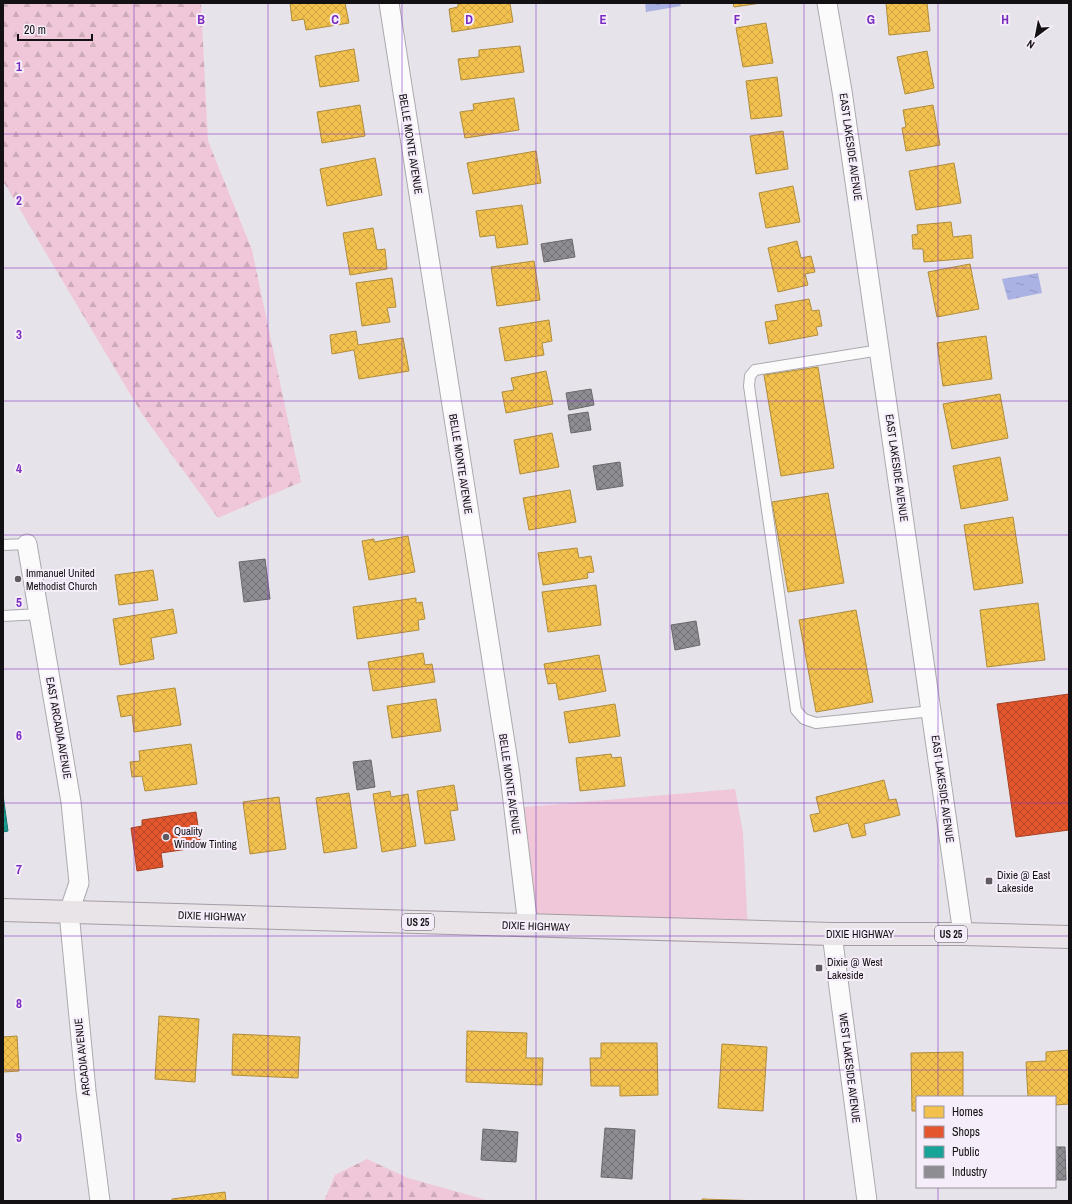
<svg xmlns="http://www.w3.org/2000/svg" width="1072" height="1204" font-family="'Archivo Narrow',sans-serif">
<defs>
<pattern id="forest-firs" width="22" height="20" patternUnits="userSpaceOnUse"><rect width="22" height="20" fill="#efc7d8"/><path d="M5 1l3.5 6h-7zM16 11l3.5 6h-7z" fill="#ccaab8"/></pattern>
<pattern id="water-ripples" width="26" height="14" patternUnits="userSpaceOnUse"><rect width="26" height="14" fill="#aab2e3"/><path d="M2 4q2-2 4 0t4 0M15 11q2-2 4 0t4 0" fill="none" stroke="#9198c2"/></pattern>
<pattern id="homes-cross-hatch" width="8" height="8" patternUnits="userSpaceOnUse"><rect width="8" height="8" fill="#f2c14e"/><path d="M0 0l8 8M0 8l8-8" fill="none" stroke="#cfa543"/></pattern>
<pattern id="shops-cross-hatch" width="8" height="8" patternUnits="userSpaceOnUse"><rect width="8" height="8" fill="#e4572e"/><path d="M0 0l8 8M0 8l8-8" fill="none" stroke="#b84726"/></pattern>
<pattern id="public-cross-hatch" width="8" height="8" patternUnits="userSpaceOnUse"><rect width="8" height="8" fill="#17a398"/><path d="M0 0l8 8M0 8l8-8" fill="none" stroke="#14837b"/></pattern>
<pattern id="industry-cross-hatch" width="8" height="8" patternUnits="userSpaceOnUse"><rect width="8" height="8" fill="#8d8d92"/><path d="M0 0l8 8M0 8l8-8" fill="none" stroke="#727276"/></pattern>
</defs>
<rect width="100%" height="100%" fill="#e7e3ea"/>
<path fill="url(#forest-firs)" d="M3,3H201L208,141L252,250L301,482L218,518L142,414L3,181Z
M367,1159L408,1178L490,1201H324L335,1175Z"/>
<path fill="#efc7d8" d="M735,789L743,833L748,932L528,926L514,808Z"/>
<path fill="url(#water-ripples)" d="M645,3H680L681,6L646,12Z
M1038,273L1042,293L1008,300L1002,279Z"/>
<path fill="url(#homes-cross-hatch)" stroke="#af8c3d" d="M290,3H345L349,23L306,30L304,19L292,21Z
M458,3H510L513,22L452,32L449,9L458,7Z
M733,3H761L734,7Z
M886,3H927L930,31L889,35Z
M766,23L773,63L743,67L736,28Z
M520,46L524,72L461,80L458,59L479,57V50Z
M354,49L359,81L320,87L315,56Z
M927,51L934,88L905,94L897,57Z
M777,77L782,116L751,119L746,81Z
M514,98L519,130L465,138L460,112L474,110L473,104Z
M360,105L365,136L322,143L317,112Z
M933,105L940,145L906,151L902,128L906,127L903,110Z
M783,131L788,169L756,174L750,136Z
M536,151L541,183L473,194L467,163Z
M375,158L382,195L327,206L320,169Z
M954,163L961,203L916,210L909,171Z
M793,186L800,222L766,228L759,193Z
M522,205L528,244L497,248L495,235L480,237L476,211Z
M951,222L953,237L971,235L973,258L924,262L923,249H913L912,235L918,234L917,225Z
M373,228L377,250L385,249L387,269L350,275L343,233Z
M797,241L801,258L811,256L815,272L805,274L808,285L778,292L768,248Z
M534,261L540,300L497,306L491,267Z
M970,264L979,309L937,317L928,272Z
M392,278L396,307L387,308L390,322L362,326L356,283Z
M809,299L812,311L819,310L822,326L816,327L818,335L769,344L765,322L778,320L775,305Z
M549,320L552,341L542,343L544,355L505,361L499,328Z
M356,331L358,345L403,338L409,371L359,379L354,350L332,354L330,335Z
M986,336L992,379L943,386L937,343Z
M818,367L834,468L781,476L764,375Z
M546,371L553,404L506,413L502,392L514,390L511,378Z
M1000,394L1008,438L952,449L943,404Z
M552,433L559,467L520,474L514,440Z
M1000,457L1008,500L961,509L953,466Z
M570,490L576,522L529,530L523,498Z
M828,493L844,583L788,592L772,502Z
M1013,517L1023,583L974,590L964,525Z
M408,536L415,572L369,580L362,541L374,539V542Z
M577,548L579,558L591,556L594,572L587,573L588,578L543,585L538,553Z
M153,570L158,600L119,605L115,575Z
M596,585L601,625L548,632L542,592Z
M416,598V603L422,602L425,619L418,620L419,630L357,639L353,607Z
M1038,603L1045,660L987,667L980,610Z
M173,609L177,633L151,638L154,659L120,665L113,619Z
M856,610L873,702L816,712L799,620Z
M423,653L425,665L432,664L435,682L373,691L368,662Z
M599,655L606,691L559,700L556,683L548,684L544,664Z
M175,688L181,725L134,732L132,715L121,717L117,696Z
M436,699L441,731L392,738L387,706Z
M615,704L620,736L569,743L564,712Z
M191,744L197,784L145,791L142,776L132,777L130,762L140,761L139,751Z
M611,754L612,758L621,757L625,786L580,791L576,758Z
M884,780L889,800L896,799L900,815L864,824L866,835L852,838L848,823L814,832L810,815L820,813L816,797Z
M454,785L458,810L450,811L455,840L425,844L417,791Z
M390,791L391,797L408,794L416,846L382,852L373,794Z
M349,793L357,848L324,853L316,798Z
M279,797L286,849L250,854L243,802Z
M159,1016L199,1019L195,1082L155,1079Z
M467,1031L527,1033L526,1058H543L542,1085L466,1082Z
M233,1034L300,1037L298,1078L232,1075Z
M17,1036L19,1071L3,1072V1037Z
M601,1043H657L658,1095L620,1096V1086H591L590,1058H601Z
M722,1044L767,1047L763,1111L718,1108Z
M1069,1050V1104L1055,1105V1097H1028L1026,1062L1046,1061V1052Z
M963,1052V1097H917V1111H912L911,1053Z
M225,1192L226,1201H172V1199Z
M702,1199L762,1201H702Z"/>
<path fill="url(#shops-cross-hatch)" stroke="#a64226" d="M1069,694V830L1016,837L997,704Z
M196,812L201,847L161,853L163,867L137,871L131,828L142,826V820Z"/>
<path fill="url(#public-cross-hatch)" stroke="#167771" d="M3,795L8,831L3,832Z"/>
<path fill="url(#industry-cross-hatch)" stroke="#69686c" d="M572,239L575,257L544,262L541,244Z
M591,389L594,405L569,410L566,393Z
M588,412L591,430L571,433L568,415Z
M620,462L623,486L597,490L593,466Z
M265,559L270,599L244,602L239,562Z
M696,621L700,645L675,650L671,625Z
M371,760L375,787L357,790L353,762Z
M605,1128L635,1130L632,1179L601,1177Z
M483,1129L518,1132L516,1162L481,1160Z
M1055,1147H1065L1066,1180H1055Z"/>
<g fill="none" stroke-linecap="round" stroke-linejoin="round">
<defs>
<path id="service" d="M880,350L755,370L750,376L749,386L796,710L804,719L816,723L932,711
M3,545L27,544
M3,616L40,614"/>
<path id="minor" d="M389,3L510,775L528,926
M827,3L842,91L963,934
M27,544L71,802L79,883L69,912L86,1091L100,1201
M832,934L867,1201"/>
<path id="primary" d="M3,910L832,934H963L1069,937"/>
</defs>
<use href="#service" stroke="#aca9ae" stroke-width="12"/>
<use href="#minor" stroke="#aca9ae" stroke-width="21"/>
<use href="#primary" stroke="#a69ca5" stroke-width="24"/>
<use href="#service" stroke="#fbfbfc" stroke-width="10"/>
<use href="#minor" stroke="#fbfbfc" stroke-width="19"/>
<use href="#primary" stroke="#e8e4e7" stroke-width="22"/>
</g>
<path fill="none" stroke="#7b2cbf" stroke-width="1" stroke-opacity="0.55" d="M134,3V1201M268,3V1201M402,3V1201M536,3V1201M670,3V1201M804,3V1201M938,3V1097M3,134H1069M3,268H1069M3,401H1069M3,535H1069M3,669H1069M3,803H1069M3,936H1069M3,1070H1069M938,1187V1201"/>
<g fill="#5e5a60" stroke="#f6edfa" stroke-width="1.5">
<circle cx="18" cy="579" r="4"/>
<circle cx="166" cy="837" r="4"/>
<rect x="985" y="877" width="8" height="8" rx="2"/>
<rect x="815" y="964" width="8" height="8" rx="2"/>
</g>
<g text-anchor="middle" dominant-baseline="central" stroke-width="4" stroke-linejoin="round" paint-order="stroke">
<g fill="#f6edfa" stroke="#58535a" stroke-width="1">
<rect x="402" y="914" width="32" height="16" rx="3"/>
<rect x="935" y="926" width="32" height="16" rx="3"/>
</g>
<g font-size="10" font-weight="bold" fill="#141115">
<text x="418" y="922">US 25</text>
<text x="951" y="934">US 25</text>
</g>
<g font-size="11" fill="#141115" stroke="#f6edfa">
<text transform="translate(411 144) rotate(81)">BELLE MONTE AVENUE</text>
<text transform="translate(851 147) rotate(82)">EAST LAKESIDE AVENUE</text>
<text transform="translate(461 464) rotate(81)">BELLE MONTE AVENUE</text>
<text transform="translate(897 468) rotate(82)">EAST LAKESIDE AVENUE</text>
<text transform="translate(59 728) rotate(80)">EAST ARCADIA AVENUE</text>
<text transform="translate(510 784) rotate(82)">BELLE MONTE AVENUE</text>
<text transform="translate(943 789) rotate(82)">EAST LAKESIDE AVENUE</text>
<text transform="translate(212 916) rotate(2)">DIXIE HIGHWAY</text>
<text transform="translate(536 926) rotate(2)">DIXIE HIGHWAY</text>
<text x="860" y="934">DIXIE HIGHWAY</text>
<text transform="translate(82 1057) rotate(-96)">ARCADIA AVENUE</text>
<text transform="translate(850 1068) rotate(83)">WEST LAKESIDE AVENUE</text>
</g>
<g font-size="11" fill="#141115" stroke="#f6edfa" text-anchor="start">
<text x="26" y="573">Immanuel United<tspan x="26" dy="13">Methodist Church</tspan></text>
<text x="174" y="831">Quality<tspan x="174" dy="13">Window Tinting</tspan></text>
<text x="997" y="875">Dixie @ East<tspan x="997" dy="13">Lakeside</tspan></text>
<text x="827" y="962">Dixie @ West<tspan x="827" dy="13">Lakeside</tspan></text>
</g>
</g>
<g font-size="13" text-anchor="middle" font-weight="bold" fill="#7b2cbf" stroke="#f6edfa" stroke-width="4" stroke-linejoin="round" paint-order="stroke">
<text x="201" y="24">B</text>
<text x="335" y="24">C</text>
<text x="469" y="24">D</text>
<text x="603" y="24">E</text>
<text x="737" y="24">F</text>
<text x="871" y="24">G</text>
<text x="1005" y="24">H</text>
<text x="19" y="71">1</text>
<text x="19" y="205">2</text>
<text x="19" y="339">3</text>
<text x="19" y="473">4</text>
<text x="19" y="607">5</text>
<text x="19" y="740">6</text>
<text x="19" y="874">7</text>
<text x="19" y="1008">8</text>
<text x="19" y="1142">9</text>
</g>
<rect width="1072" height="1204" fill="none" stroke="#141115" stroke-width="8"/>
<rect x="916" y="1096" width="140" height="92" fill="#f6edfa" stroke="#9c959e"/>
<rect x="924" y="1106" width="20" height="12" fill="#f2c14e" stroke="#9c959e"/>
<text x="952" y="1116" font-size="12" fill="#141115">Homes</text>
<rect x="924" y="1126" width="20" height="12" fill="#e4572e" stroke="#9c959e"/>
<text x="952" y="1136" font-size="12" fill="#141115">Shops</text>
<rect x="924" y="1146" width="20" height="12" fill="#17a398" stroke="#9c959e"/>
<text x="952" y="1156" font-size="12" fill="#141115">Public</text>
<rect x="924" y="1166" width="20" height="12" fill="#8d8d92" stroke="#9c959e"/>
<text x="952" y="1176" font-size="12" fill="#141115">Industry</text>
<g transform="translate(1036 36) rotate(212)" stroke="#f6edfa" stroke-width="3" paint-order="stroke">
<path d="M0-3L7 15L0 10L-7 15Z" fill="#141115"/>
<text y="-6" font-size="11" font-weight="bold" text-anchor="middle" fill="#141115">N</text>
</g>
<path d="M18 34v6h74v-6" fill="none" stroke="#141115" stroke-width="2"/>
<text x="24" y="34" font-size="12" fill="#141115" stroke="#f6edfa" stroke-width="3" paint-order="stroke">20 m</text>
</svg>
